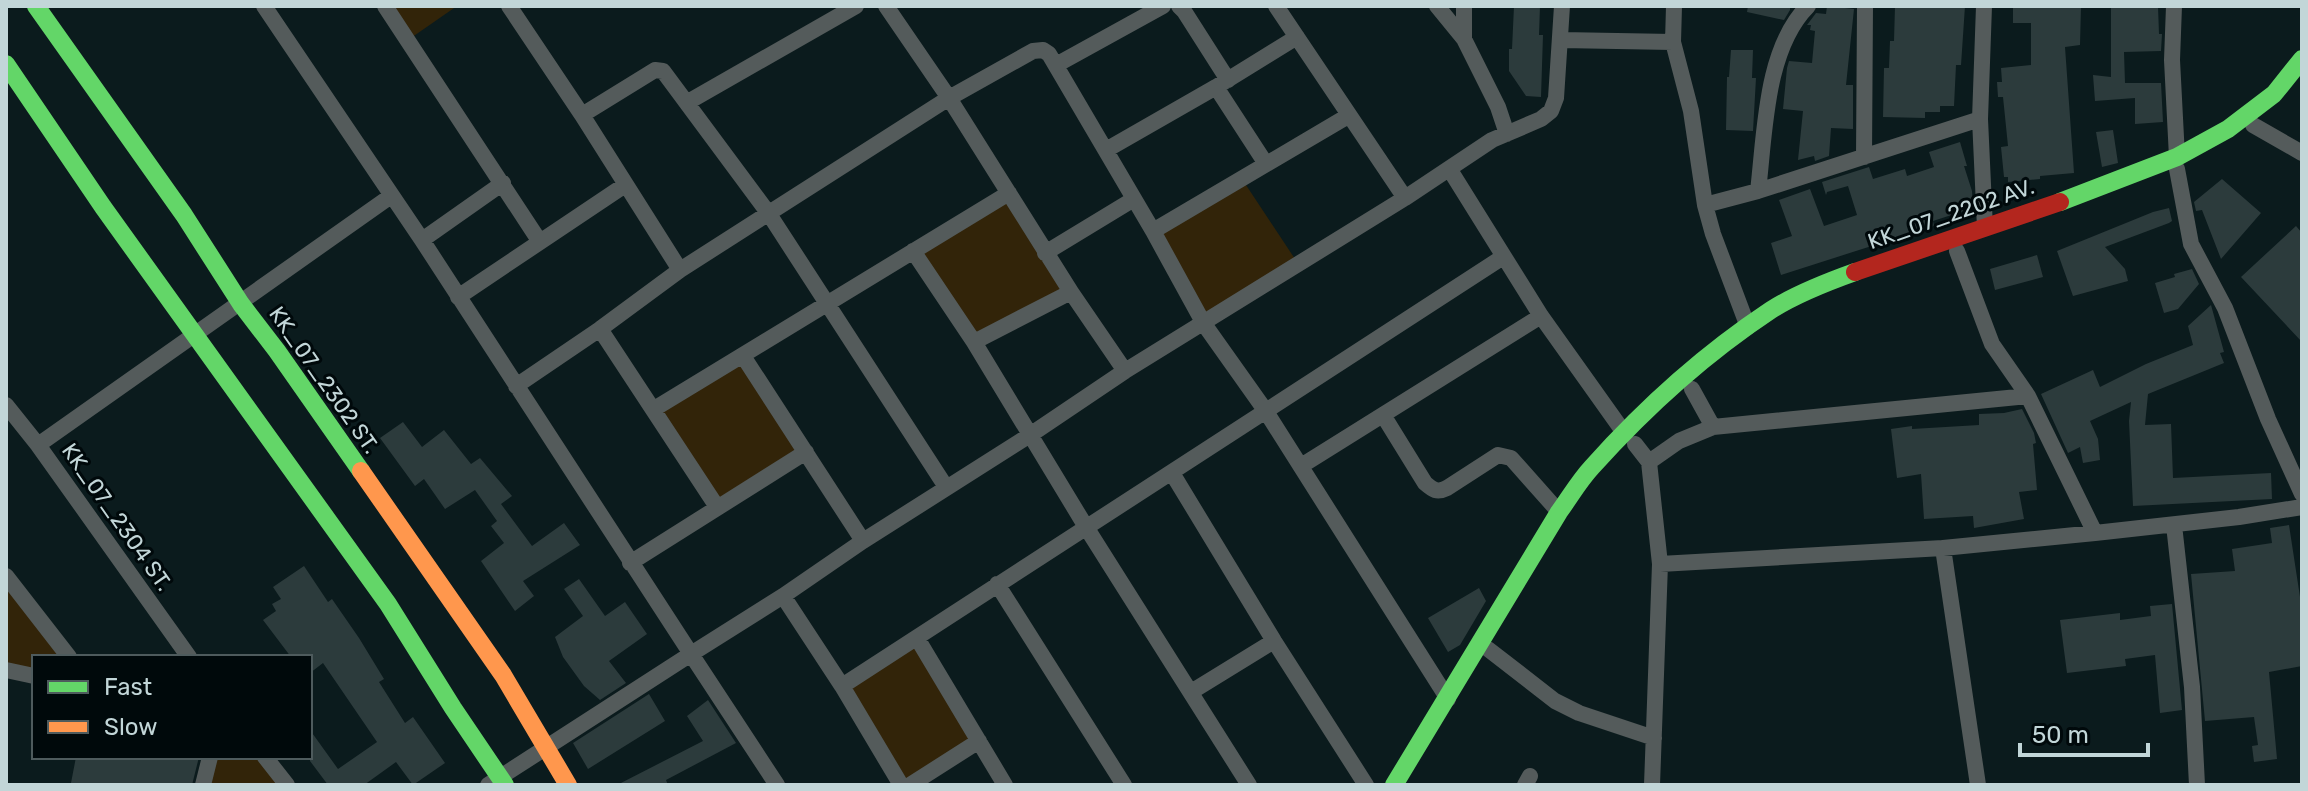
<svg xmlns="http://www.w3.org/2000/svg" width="2308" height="791" font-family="Rubik,sans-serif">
<rect width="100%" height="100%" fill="#0b1b1d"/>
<path fill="#322409" d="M385,6H457L408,40Z
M1242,179L1299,265L1204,324L1153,231Z
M1009,193L1071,292L974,342L913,251Z
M743,356L806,452L717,507L654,409Z
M6,576L69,657H34V676L6,670Z
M917,638L979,741L910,785L842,686Z
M210,757H264L285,785H203Z"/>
<path fill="#2c3b3c" d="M1514,6H1540L1539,35H1543L1541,97L1526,96L1509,71V49H1512Z
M1748,6H1790V10L1784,20L1747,12Z
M1827,6L1854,9L1846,85H1853V129L1831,128L1829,156L1815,161L1814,156L1798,160L1803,111L1783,109L1787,68L1789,61L1812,63L1815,31L1810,30L1811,25H1807L1816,13L1826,14Z
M1895,6H1965L1961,65H1956L1954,106H1940V112H1925V118L1883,117L1884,68H1889L1890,41H1894Z
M2013,6H2081L2080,45L2065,47L2074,173L2040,176V179L2008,182V177H2004L2001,147L2008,146L2003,97H1998L1997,82H2002L2001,68L2031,65V23H2013Z
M2111,6H2158L2159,34H2162L2161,51L2124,52L2125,83H2161L2163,122L2135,124V98L2095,101L2093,75L2111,77Z
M1731,50H1753L1752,78H1756L1753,131L1726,130L1727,77H1729Z
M2113,130L2118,163L2102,167L2096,132Z
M1960,142L1967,166H1964L1972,191L1973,208L1933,221L1934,226L1781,275L1771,243L1792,236L1779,200L1810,189L1824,226L1857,215L1848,186L1827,192L1826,195L1822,182L1869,167L1873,179L1905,169L1907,176L1934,167L1929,152Z
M2222,179L2261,213L2221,259L2202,210L2196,211L2194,202Z
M2169,208L2172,221L2169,223L2105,247L2125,269L2128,281L2073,296L2057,251L2153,212Z
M2296,226L2302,233V342L2241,277Z
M2037,255L2043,277L1995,290L1990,269Z
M2192,269L2199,284L2178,309L2164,313L2155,283L2175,277L2174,274Z
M2211,305L2224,352L2220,353L2224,363L2148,394L2145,425L2171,424L2173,478L2271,473L2272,499L2133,506L2129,421L2131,402L2090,421L2098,439L2100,460L2083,463L2080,447L2068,453L2041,394L2093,370L2100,387L2146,364L2193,345L2188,326Z
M2022,409L2034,433L2036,443L2033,444L2037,490L2019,492L2024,519L1974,528L1973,516L1924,519L1921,474L1897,478L1891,429L1912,426V429L1979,425V414L2004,413Z
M403,422L422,447L444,430L471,464L480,458L512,496L501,504L532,546L564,523L580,545L523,581L534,596L515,611L481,561L504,543L491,526L497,521L475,490L445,509L424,479L415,486L380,438Z
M2289,525L2302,610V666L2269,672L2277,759L2254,762L2252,746L2258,745L2254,717L2205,721L2191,574L2235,571L2232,549L2272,543L2270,528Z
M304,566L328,602L332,599L359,638L384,679L379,682L405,723L413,717L445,763L413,785L396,762L364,785H328L310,761V730L338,769L377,742L323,663L310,673V657H291L263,620L276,611L272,604L281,599L273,587Z
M579,579L605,616L625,602L647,634L609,661L626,683L600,700L584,686L563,657L555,637L583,616L564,589Z
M1479,588L1486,601L1460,645L1448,652L1428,618Z
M2172,604L2182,710L2160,713L2155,655L2125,659L2126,666L2067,673L2060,620L2120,613V620L2151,616L2150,606Z
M649,694L665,721L588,769L573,743Z
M708,700L736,743L666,780L668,785H617L703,741L687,716Z
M76,757H199L192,785L71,783Z"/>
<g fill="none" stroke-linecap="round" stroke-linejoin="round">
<path stroke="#545b5b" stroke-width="16" d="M264,6L422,240L691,654L783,596L863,541L1030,435L1125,371L1405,198L1492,140L1541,119L1551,111L1556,98L1562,6
M385,6L540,242
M509,6L582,115L680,270
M886,6L949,98L1071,292L1125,371
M1179,6L1184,11L1228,80
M1276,6L1405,198
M1437,6L1464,39L1498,107L1507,134
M1464,6V39
M1674,6L1673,42L1691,111L1705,205L1713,234L1748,327
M1808,6C1765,49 1765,133 1758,191L1980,119
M1984,6L1980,119L1985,228
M2174,6L2172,60L2177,157
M1561,40L1673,42
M1056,65L1163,6
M1216,87L1266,164
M688,102L856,6
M582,115L655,70L663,71L769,214L946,487
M2253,125L2302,153
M1106,150L1216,87L1297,37
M1864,157L1865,6
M2177,169L2191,244L2225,308L2268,419L2302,494
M1450,170L1541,316L1625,434
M1705,205L1758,191
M1153,231L1348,116
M422,240L503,183
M913,251L974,342L1086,527L1249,785
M1045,253L1134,199
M458,297L625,185
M600,329L717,507
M974,342L1071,292
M743,356L863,541
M516,386L600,329L680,270L949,98L1033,51L1043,50L1049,54L1153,231L1204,324L1265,410L1448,699
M1692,389L1713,427
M6,405L38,445L189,657
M654,409L1009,193
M1383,415L1425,483C1433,490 1437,493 1447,488L1498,455L1511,458L1559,512
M1635,444L1649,462L1660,564L1652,785
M38,445L391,196
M1649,462L1679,441L1713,427L2028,396
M1301,466L1541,316
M1172,473L1274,641L1366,785
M2174,525L2192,687L2197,785
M2095,533L2239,517L2302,507
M1943,548L1978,785
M630,563L806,452
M1660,564L1943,548L2095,533L2028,396L1992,344L1957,251
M6,576L69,657
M997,584L1124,785
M783,596L842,686L901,785
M917,638L1005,785
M1488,649L1555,701L1579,713L1654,738
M6,670L34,676
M842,686L1503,257
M1191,692L1274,641
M265,757L287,785
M203,785L210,757
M488,785L691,654L777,785
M910,785L979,741
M1525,785L1530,776"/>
<path stroke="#63d668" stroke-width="18" d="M36,6L184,215L241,304L277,351L361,471
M6,64L103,207L388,604L453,708L505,785
M2060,202L2177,157L2228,129L2274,94L2302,59
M1394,785L1559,512C1570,497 1579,481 1592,467C1644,409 1706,353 1771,310C1796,294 1827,282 1855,272"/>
<path stroke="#ff974d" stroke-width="18" d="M361,471L503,675L568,785"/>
<path stroke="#b3261e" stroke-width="18" d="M1855,272L2060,202"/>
</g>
<g text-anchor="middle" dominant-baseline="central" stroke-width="6" stroke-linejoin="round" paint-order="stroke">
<g font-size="22" fill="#c2d6d8" stroke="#00090b">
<text transform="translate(1951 214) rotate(-19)">KK_07_2202 AV.</text>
<text transform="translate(324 380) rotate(55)">KK_07_2302 ST.</text>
<text transform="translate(117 517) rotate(55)">KK_07_2304 ST.</text>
</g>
</g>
<rect width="2308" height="791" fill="none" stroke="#c2d6d8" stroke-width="16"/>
<rect x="32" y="655" width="280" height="104" fill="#00090b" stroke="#4e5b5d" stroke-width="2"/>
<rect x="48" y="681" width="40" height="12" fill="#63d668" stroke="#4e5b5d" stroke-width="2"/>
<text x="104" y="695" font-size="24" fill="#c2d6d8">Fast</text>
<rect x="48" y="721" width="40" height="12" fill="#ff974d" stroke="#4e5b5d" stroke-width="2"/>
<text x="104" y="735" font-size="24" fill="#c2d6d8">Slow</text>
<path d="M2020 743v12h128v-12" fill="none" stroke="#c2d6d8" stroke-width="4"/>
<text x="2032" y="743" font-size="24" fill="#c2d6d8" stroke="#00090b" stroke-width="6" paint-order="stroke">50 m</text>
</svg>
